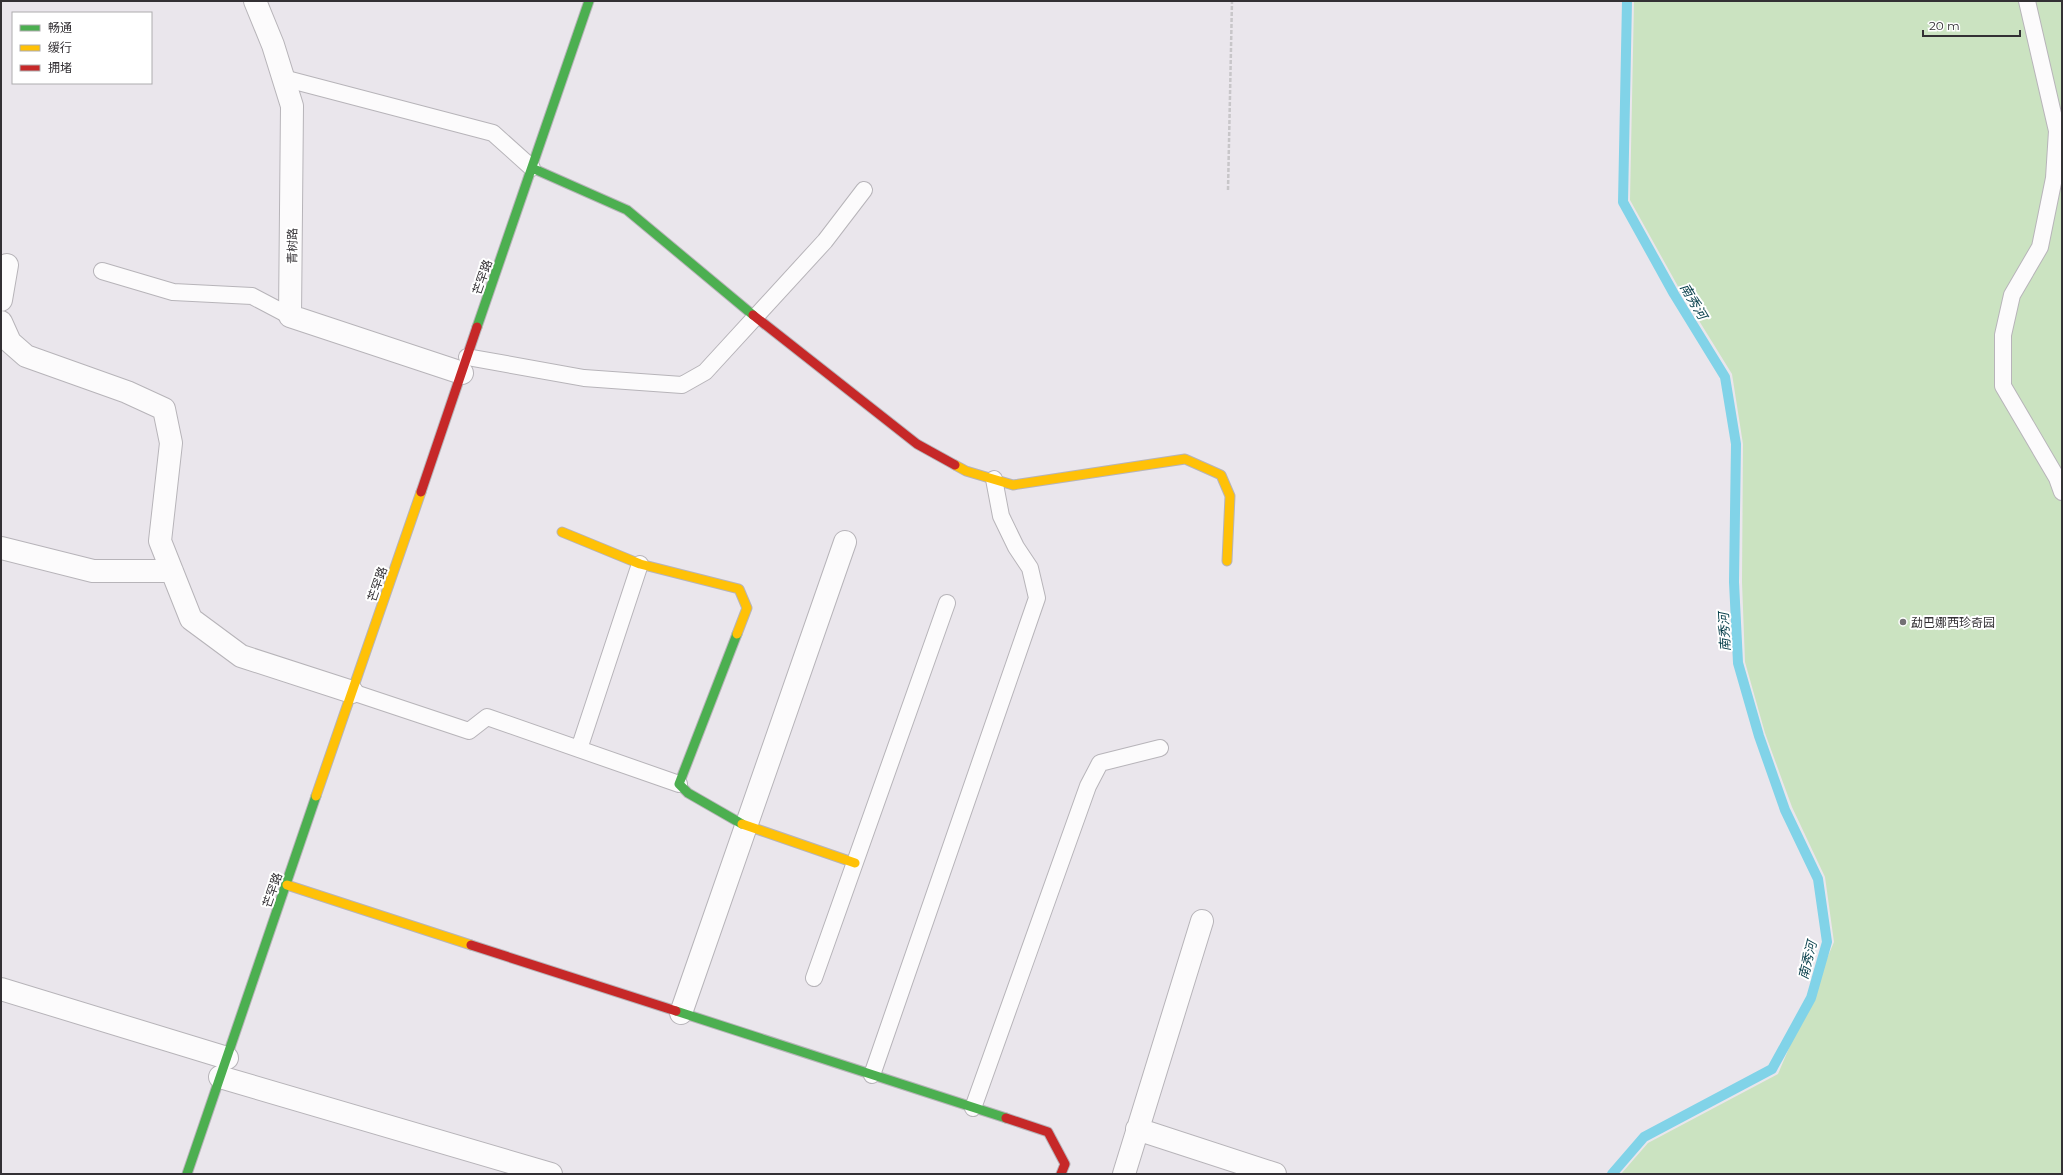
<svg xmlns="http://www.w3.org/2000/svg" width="2063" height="1175" font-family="Montserrat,'Noto Sans SC',sans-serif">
<rect width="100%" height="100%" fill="#eae6ec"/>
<path fill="#cbe3c1" d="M1634,1H2062V1174H1621L1648,1143L1778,1074L1834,942L1825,877L1792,807L1765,733L1745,662L1742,582L1743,444L1732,374L1680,290L1630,200Z"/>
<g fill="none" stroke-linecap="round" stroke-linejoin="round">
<path stroke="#81d3e8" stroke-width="10" d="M1612,1174L1644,1137L1772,1069L1811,998L1827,942L1818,879L1785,810L1759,736L1738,663L1734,582L1736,444L1725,377L1674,294L1623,202L1627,1"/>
<defs>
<path id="lane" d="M2027,1L2057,131L2054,178L2040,247L2012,295L2003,335V386L2057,478L2062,492
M283,78L493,133L532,168
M102,271L173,292L252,296L290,316
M467,357L584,378L682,385L705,372L825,241L864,190
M352,692L469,731L487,717L679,784
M579,749L640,564
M814,978L947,603
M872,1075L1037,598L1030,568L1016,547L1001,516L994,479
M973,1108L1088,786L1100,763L1160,748"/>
<path id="street" d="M255,1L273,45L292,106L290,316L462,373
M1,300L7,265
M1,322L10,342L26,356L127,392L164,409L171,443L160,541L191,619L241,656L352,692
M1,548L93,571H172
M1,989L227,1058
M681,1013L845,542
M220,1077L551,1174
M1137,1129L1275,1174
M1124,1174L1202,921"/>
<path id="fast" d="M532,168L627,210L753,315
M477,327L589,1
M737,634L679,784L688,793L742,824
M676,1011L1006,1118
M187,1174L316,796"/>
<path id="slow" d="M955,465L966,471L1013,485L1185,459L1221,475L1230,496L1227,561
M562,532L640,564L739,589L747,608L737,634
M316,796L421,492
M742,824L855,863
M287,885L471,945"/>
<path id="jam" d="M753,315L917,444L955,465
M421,492L477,327
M471,945L676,1011
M1006,1118L1048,1132L1065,1164L1061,1174"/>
</defs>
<use href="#lane" stroke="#b7b4b9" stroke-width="18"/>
<use href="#street" stroke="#b7b4b9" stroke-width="24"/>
<use href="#fast" stroke="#b7b4b9" stroke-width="11"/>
<use href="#slow" stroke="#b7b4b9" stroke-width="11"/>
<use href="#jam" stroke="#b7b4b9" stroke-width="11"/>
<path stroke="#c8c6c9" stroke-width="2.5" stroke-dasharray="4 2" stroke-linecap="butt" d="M1228,190L1232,1"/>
<use href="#lane" stroke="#fcfbfc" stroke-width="16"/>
<use href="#street" stroke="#fcfbfc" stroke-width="22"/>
<use href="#fast" stroke="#4caf50" stroke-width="9"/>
<use href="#slow" stroke="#ffc107" stroke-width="9"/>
<use href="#jam" stroke="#c62828" stroke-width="9"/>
</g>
<circle fill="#737074" stroke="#fff" stroke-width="1.5" cx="1903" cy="622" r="4"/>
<g text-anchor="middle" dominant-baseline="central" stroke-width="4" stroke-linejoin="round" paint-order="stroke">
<g font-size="12" fill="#333034" stroke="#fff">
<text transform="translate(292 246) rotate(-89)">青树路</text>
<text transform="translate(482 277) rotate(-71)">芒罕路</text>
<text transform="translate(377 584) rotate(-71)">芒罕路</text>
<text transform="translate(272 890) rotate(-71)">芒罕路</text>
</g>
<g font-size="12" fill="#333034" stroke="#fff" text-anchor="start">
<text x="1911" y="622">勐巴娜西珍奇园</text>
</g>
<g font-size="13" font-style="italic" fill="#053d49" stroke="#fff">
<text transform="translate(1694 301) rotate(59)">南秀河</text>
<text transform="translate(1724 632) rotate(-93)">南秀河</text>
<text transform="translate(1807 960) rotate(-76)">南秀河</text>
</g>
</g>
<rect width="2063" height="1175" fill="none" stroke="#333034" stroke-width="4"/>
<rect x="12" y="12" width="140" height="72" fill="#ffffff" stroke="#adacae"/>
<rect x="20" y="25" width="20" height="6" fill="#4caf50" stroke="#adacae"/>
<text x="48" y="32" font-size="12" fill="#333034">畅通</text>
<rect x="20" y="45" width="20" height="6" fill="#ffc107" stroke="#adacae"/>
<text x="48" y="52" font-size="12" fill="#333034">缓行</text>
<rect x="20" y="65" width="20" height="6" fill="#c62828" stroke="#adacae"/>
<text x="48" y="72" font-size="12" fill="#333034">拥堵</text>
<path d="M1923 30v6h97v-6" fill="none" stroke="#333034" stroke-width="2"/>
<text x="1929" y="30" font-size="12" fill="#333034" stroke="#ffffff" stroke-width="3" paint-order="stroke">20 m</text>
</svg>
